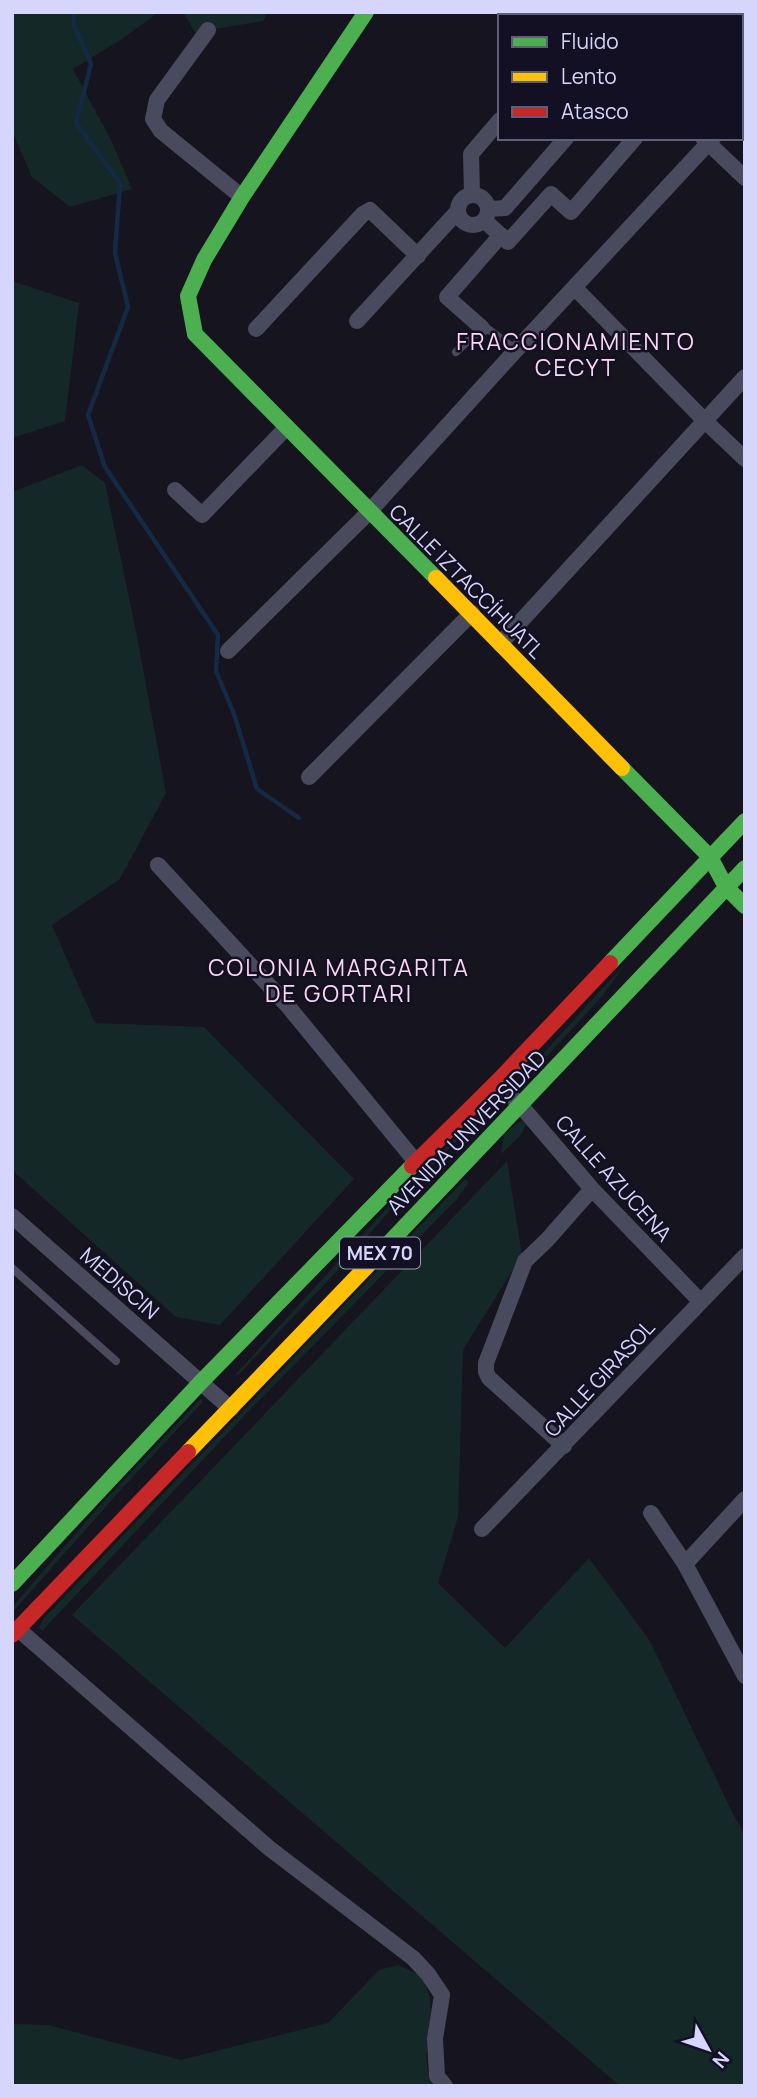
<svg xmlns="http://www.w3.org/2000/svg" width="757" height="2098" font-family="Manrope,sans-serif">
<rect width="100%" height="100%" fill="#16141e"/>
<path fill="#142828" d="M12,12H159L122,39L73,69L111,140L132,189L70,207L32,177L12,131Z
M183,12H268L263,21L195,32Z
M12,281L79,303L65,421L12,438Z
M82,465L105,483L137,636L166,793L120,879L52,925L95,1023L204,1027L354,1179L220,1325L176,1317L12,1170V492Z
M687,900L624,966L604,994L527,1078H525V1074L597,994Z
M522,1120L526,1125L520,1136L501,1154L504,1134Z
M461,1133L462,1135L400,1199L338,1270L238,1375H235L397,1197Z
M507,1161L522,1255L463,1350L458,1517L438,1583L505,1648L589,1558L650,1641L735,1818L745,1833V2086H620L72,1615Z
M465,1179L469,1182L456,1200L246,1414L42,1631L39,1627L44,1618Z
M200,1399L202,1400V1403L117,1494L12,1613V1607L102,1503Z
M398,1965L422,1976C425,1983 428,1991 430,1998C434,2021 418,2067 434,2086H12V2025L14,2024L48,2025L181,2060L328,2023L379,1970Z"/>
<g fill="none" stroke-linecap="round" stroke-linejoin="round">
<path stroke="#142a44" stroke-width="4.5" d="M73,12L74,25L91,64L76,123L120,183L115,253L128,307L88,415L105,467L218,635L216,671L234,714L257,789L299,818"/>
<path stroke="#4a4a5e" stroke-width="8" d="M456,352L482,328L488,329L516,350
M12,1268L116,1361"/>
<path stroke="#4a4a5e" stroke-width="16" d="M581,12L584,16
M208,30L157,100L153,119L161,131L242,197
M741,108L745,104
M703,138L745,178
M472,194L471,154L500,120
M458 210a15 15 0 1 1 30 0a15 15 0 1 1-30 0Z
M489,209L505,208L566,138
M485,221L508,242L551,194L571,212L635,138
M575,288L705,421L745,459
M357,321L457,212
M482,328L447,297L501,235
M256,329L363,214L370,210L418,256
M175,490L202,515L287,427
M500,644L745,377
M228,651L369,512L516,350L713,138
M309,777L472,613
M158,865L287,1005L416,1162
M497,1082L521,1106L592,1189L700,1301
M12,1216L231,1409
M564,1446L489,1378L486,1372V1363L525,1261L547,1240L592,1189
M651,1513L685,1564L745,1676
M482,1529L745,1256
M685,1564L745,1499
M18,1629L269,1848L413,1958L428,1974L442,1995L435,2039L437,2076L445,2086"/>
<path stroke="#4caf50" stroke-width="16" d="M366,12L242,197L204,260L188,296L195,334L436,578
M622,768L710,857L726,887L745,906
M610,963L745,821
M372,1261L745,868
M12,1584L201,1382L412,1166"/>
<path stroke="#ffc107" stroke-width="16" d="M436,578L622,768
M188,1452L372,1261"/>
<path stroke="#c62828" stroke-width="16" d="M412,1166L497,1082L610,963
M12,1635L188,1452"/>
</g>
<g text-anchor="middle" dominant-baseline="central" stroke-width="5" stroke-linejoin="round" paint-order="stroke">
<rect fill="#121022" stroke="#9b9aba" stroke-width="2" x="340" y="1237.5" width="80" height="31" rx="5"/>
<g font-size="19" font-weight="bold" fill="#d6d5fb">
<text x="380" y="1253">MEX 70</text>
</g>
<g font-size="21" fill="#d6d5fb" stroke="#121022">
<text transform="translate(467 581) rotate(45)">CALLE IZTACCÍHUATL</text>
<text transform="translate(466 1132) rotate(-46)">AVENIDA UNIVERSIDAD</text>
<text transform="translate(614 1178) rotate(48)">CALLE AZUCENA</text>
<text transform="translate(120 1283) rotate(41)">MEDISCIN</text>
<text transform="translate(599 1378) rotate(-47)">CALLE GIRASOL</text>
</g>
<g font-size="23" letter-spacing="2" fill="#fbd7f1" stroke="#121022">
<text x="576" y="341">FRACCIONAMIENTO<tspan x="576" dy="26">CECYT</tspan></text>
<text x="339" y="967">COLONIA MARGARITA<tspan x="339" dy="26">DE GORTARI</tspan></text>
</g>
</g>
<rect width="757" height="2098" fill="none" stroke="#d6d5fb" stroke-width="28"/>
<rect x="498" y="14" width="245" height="126" fill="#121022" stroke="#605f79" stroke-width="2"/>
<rect x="512" y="37" width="35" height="10" fill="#4caf50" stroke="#605f79" stroke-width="2"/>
<text x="561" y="49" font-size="21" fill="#d6d5fb">Fluido</text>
<rect x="512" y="72" width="35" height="10" fill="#ffc107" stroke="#605f79" stroke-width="2"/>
<text x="561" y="84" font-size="21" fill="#d6d5fb">Lento</text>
<rect x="512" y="107" width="35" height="10" fill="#c62828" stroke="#605f79" stroke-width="2"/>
<text x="561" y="119" font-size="21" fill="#d6d5fb">Atasco</text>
<g transform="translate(708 2049) rotate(130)" stroke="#121022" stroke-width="5" paint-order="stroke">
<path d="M0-5L12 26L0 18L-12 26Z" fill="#d6d5fb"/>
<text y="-10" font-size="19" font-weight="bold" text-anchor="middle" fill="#d6d5fb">N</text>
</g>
</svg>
